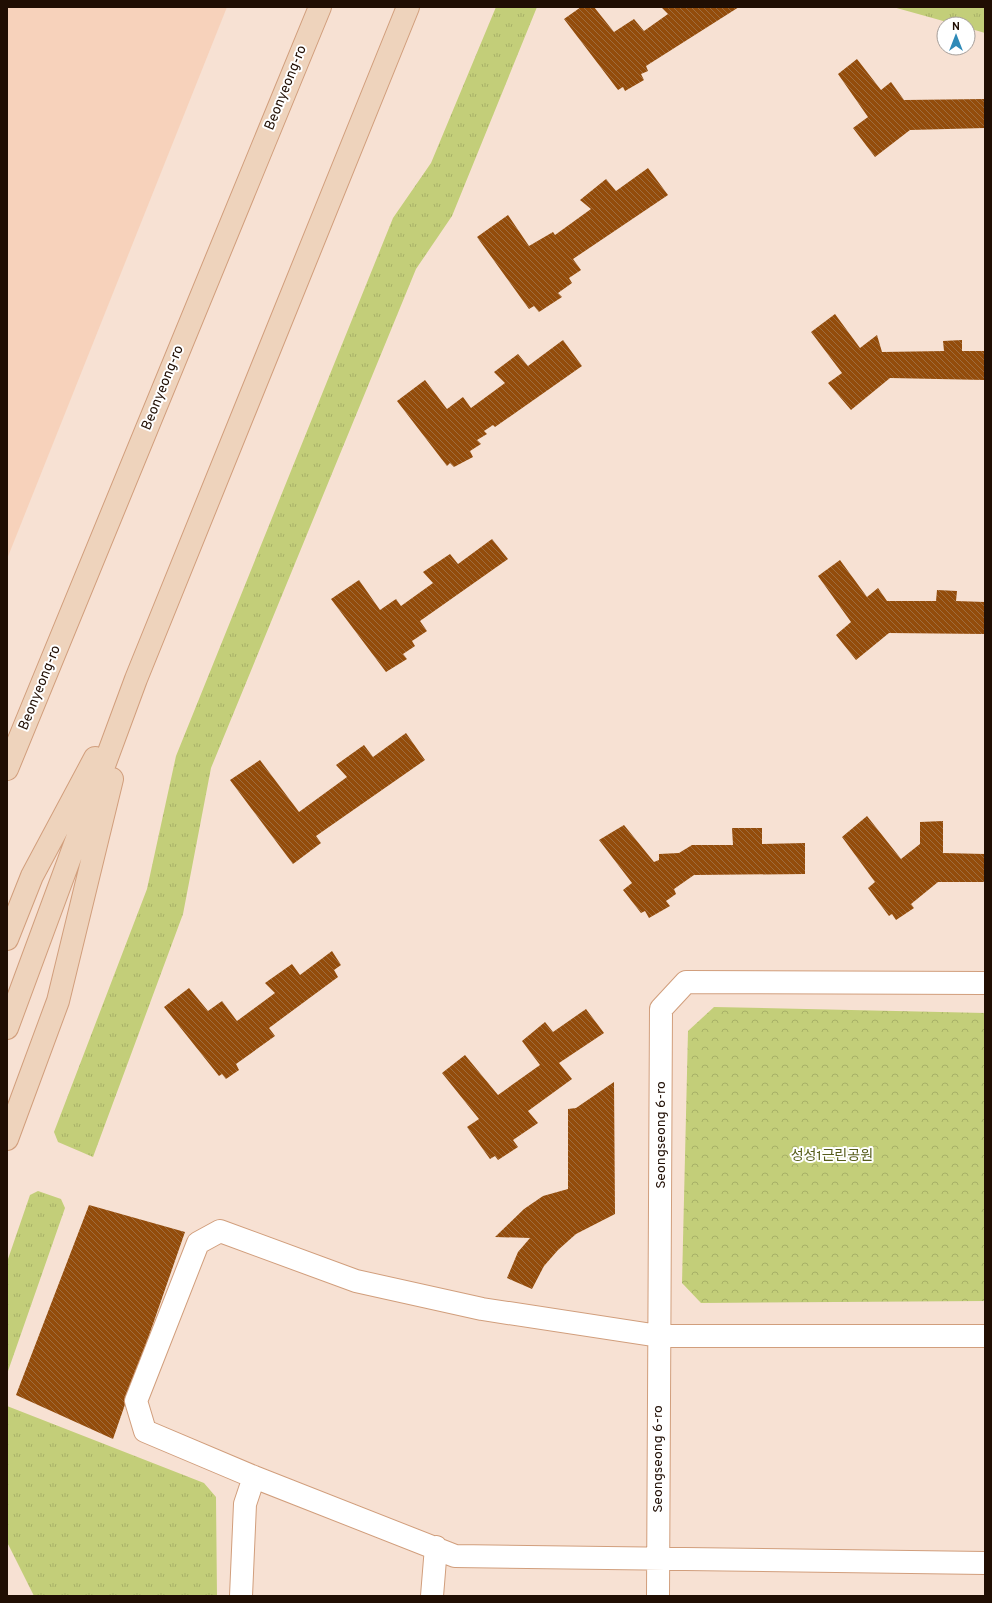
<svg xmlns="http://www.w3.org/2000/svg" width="992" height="1603" font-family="Overpass,'Noto Sans KR',sans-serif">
<defs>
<pattern id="grass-tufts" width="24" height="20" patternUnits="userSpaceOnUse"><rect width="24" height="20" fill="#c3ce79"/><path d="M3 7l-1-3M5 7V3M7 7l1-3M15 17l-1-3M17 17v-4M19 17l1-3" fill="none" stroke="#a7b067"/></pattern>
<pattern id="park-crowns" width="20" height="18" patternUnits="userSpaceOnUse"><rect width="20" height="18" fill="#c3ce79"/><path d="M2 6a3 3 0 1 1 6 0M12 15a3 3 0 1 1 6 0" fill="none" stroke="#a7b067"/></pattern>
<pattern id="building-back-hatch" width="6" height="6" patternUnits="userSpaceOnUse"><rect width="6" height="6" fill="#934c0b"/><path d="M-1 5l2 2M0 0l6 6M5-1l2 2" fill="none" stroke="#9f6c3d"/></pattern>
</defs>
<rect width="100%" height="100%" fill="#f7e1d3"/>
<path fill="#f7d2bb" d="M7,7H227L7,559Z"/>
<path fill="url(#grass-tufts)" d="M496,7H537L452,216L416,269L211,768L183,914L93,1157L58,1142L54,1132L147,889L176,756L393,218L431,163Z
M893,7H985V33L968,28V24H954Z
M38,1191L61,1199L65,1208L7,1374V1262L30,1195Z
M7,1406L204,1483L216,1497L217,1596H34L7,1542Z"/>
<path fill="url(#park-crowns)" d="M714,1007L985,1013V1301L701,1303L682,1283L688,1031Z"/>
<path fill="url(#building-back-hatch)" d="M581,7H594L614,32L634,19L644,31L668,14L661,7H739L646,66L648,71L641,74L644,80L625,91L623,87L618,90L564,19Z
M857,59L881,90L891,82L904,100L985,99V128L910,130L875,157L853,128L868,117L838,74Z
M648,168L668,195L573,259L581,270L569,278L572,283L558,293L562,297L539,312L534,306L529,309L477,237L508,215L529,246L553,232L555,235L591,209L580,200L606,179L616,191Z
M835,314L860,348L877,335L882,352L944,351L943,341L962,340V351H985V380L890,378L851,410L828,383L842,373L811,332Z
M563,340L582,366L495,427L493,425L484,431L487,434L477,440L481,444L470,451L473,457L454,467L450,463L447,466L397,401L425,380L447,409L463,397L471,408L505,383L494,372L518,354L528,366Z
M492,539L508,559L420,621L427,631L412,641L415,646L403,654L407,659L386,672L331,599L359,580L380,610L396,599L401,606L433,583L423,572L450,554L458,564Z
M840,560L867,597L878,588L887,601H936L937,590L957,591L956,601L985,602V634L889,633L856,660L836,635L851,622L818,576Z
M406,733L425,760L316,836L321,843L293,864L230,780L260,760L299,812L347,777L336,765L364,745L373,757Z
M867,816L901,859L920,844V822L943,821V853L985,854V882H938L911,904L914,908L896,920L892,914L889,916L868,888L875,882L842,837Z
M624,825L654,862L659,860V854L679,853L692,845H733L732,828H762V844L805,843V874L694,875L674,889L676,894L666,901L670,906L649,918L645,911L641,913L623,890L632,883L599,840Z
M332,951L341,965L334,970L338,977L269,1028L275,1036L236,1064L239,1070L226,1079L222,1074L219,1076L164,1007L189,988L208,1011L222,1001L237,1021L275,993L265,983L292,964L300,975Z
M586,1009L604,1033L559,1063L572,1079L528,1111L538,1123L513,1140L518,1147L498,1160L495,1156L490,1159L467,1127L479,1119L442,1073L465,1055L498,1095L540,1065L522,1041L545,1022L553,1032Z
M614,1082L615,1214L576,1234L558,1250L544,1266L532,1289L507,1278L518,1252L530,1238L495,1237L524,1209L543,1196L568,1189V1109L576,1108Z
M89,1205L185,1232L113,1439L16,1395Z"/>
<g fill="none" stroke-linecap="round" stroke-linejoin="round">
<defs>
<path id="minor" d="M985,1336H659L482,1309L356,1281L220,1231L198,1243L136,1401L145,1431L254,1477L455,1556L985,1563
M241,1596L245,1504L254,1477
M432,1596L436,1547
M658,1596L661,1009L686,982L985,983"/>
<path id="secondary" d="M7,769L320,7
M7,939L32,876L95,758
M7,1028L136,679L408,7
M7,1139L58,1001L112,779"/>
</defs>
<use href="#minor" stroke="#d19e7c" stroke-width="24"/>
<use href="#secondary" stroke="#d19e7c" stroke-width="24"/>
<use href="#minor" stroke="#fff" stroke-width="22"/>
<use href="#secondary" stroke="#eed3bc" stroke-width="22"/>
</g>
<g text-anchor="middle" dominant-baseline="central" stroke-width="4" stroke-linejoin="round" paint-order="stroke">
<g font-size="14" fill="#200e03" stroke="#fff">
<text transform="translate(286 88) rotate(-68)">Beonyeong-ro</text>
<text transform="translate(163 388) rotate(-68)">Beonyeong-ro</text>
<text transform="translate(40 688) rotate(-68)">Beonyeong-ro</text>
<text transform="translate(661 1135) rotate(-90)">Seongseong 6-ro</text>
<text transform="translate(658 1459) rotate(-90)">Seongseong 6-ro</text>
</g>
<g font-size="14" fill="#565c1a" stroke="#fff">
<text x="832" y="1156">성성1근린공원</text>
</g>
</g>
<rect width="992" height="1603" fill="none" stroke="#200e03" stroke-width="16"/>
<g transform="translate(956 36)"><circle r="19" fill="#ffffff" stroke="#a69f9a"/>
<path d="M0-3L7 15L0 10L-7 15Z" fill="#2f8ab7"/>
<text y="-6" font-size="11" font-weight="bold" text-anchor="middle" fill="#200e03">N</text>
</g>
</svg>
